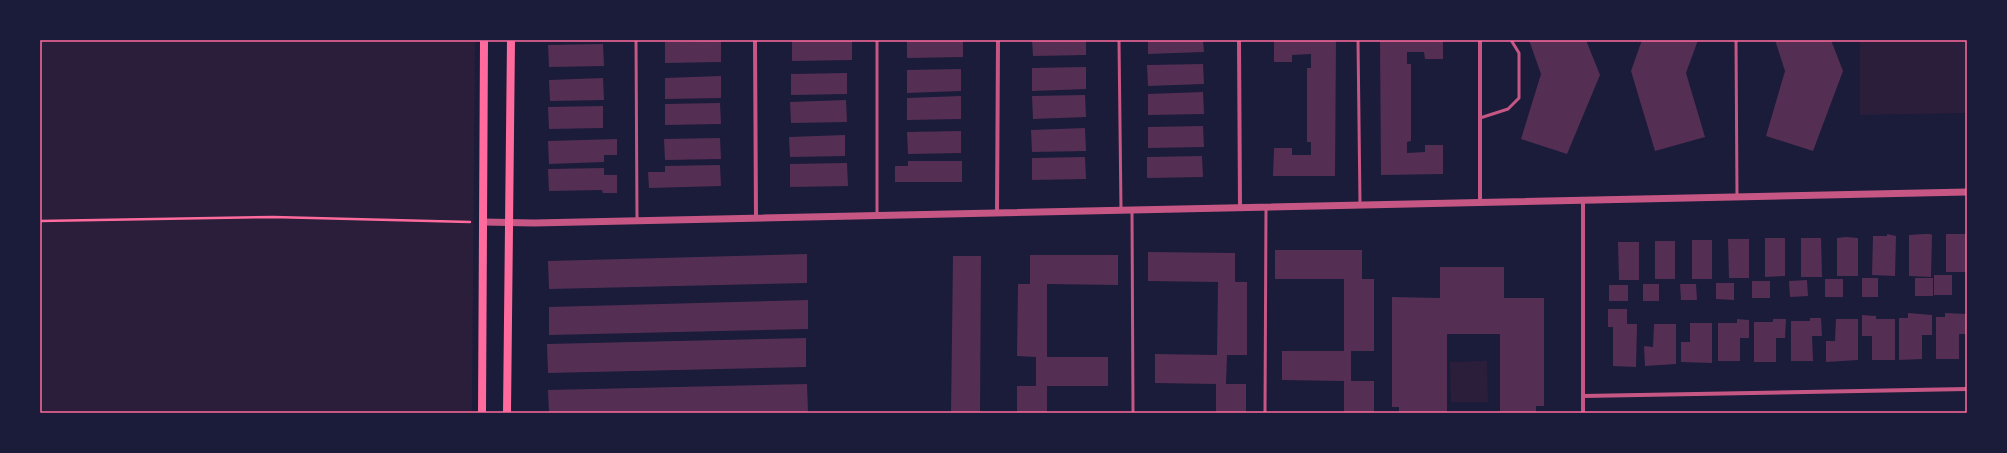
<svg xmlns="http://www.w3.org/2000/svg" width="2007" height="453" font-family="Rubik,sans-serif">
<rect width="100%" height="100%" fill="#1b1b3a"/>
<path fill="#2a1e3b" d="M40,40H475L472,413H40Z
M1860,40H1967V113L1860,115Z
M1487,361L1488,402H1451L1450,362Z"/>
<path fill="#542f53" d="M792,40H852V60L792,61Z
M907,40H963V57L907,58Z
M1032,40H1086V55L1033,56Z
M1148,40H1203L1204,52L1148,54Z
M1274,40H1336L1335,176H1273L1274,148H1292V155H1311V142H1307V68H1311V54L1292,55V62H1274Z
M1380,40H1443V59H1425L1424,52H1407V64H1411V141L1407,142V153L1425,152V145H1443V174L1381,175Z
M1529,40H1586L1600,75L1567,154L1521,139L1541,74Z
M1642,40H1698L1686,73L1705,137L1655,151L1631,71Z
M1775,40H1831L1843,71L1813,151L1766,136L1785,71Z
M721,41V62L665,63V42Z
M603,44L604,66L549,67L548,45Z
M1203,64L1204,84L1148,86L1147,65Z
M1086,67V89L1032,91V68Z
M961,69V91L907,93V70Z
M847,73V94L791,95V74Z
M721,76V98L665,99V78Z
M603,78L604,100L550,101L549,80Z
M1203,92L1204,114L1148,115V94Z
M1085,95L1086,117L1033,119L1032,96Z
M961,96V119L907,120V98Z
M846,100L847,122L791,123L790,102Z
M720,103L721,124L665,125V104Z
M603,106V128L549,129L548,107Z
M1203,126L1204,147L1148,148V127Z
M1085,128L1086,151L1032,152L1031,130Z
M961,131V153L908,154L907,132Z
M845,135V156L790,157L789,137Z
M720,138L721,159L665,160L664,139Z
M617,139V155H604V162L549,164L548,141Z
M1202,156L1203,177L1147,178V157Z
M1085,157L1086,179L1032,180V158Z
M908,161H962V182H895V166H908Z
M847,163L848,186L790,187V164Z
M720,165L721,186L649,188L648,172H665V166Z
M604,168V175H617V193H603L602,190L549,191L548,169Z
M1887,234L1896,236L1895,276L1872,275L1873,236H1887Z
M1924,234H1930L1932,235L1931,277L1909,276V235Z
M1946,234H1967V272H1946Z
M1846,237L1858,238V276H1837V238Z
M1765,238H1785V276L1765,277Z
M1801,238H1821L1822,277H1801Z
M1728,239H1749V278H1729Z
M1692,240H1712V279H1692Z
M1655,241H1675V279H1655Z
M1618,242H1639V280H1619Z
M1275,250H1362V279H1374V351H1351V381H1374V413H1344V381L1282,380V351H1344V279H1275Z
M1148,252L1235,253V282H1247V355H1227L1226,384H1246V413H1216V384L1155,383V354L1217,355L1218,282L1148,281Z
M807,254V283L549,289L548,261Z
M1030,255H1118V285L1047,284V357H1108V386H1047V413H1017V386H1036V357L1017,356L1018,284H1030Z
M953,256H981L980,413H951Z
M1440,267H1504V298H1544V406H1536V413H1500V334H1447V413H1399V407H1392V297L1440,298Z
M1934,275H1952V295H1934Z
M1862,278H1878V297H1862Z
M1915,278H1933V296H1915Z
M1825,279H1843V297H1825Z
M1807,280L1808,296L1790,297L1789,281Z
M1752,281H1770V298H1752Z
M1716,283H1734V300L1716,299Z
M1643,284H1659V301H1643Z
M1680,284H1696L1697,300H1681Z
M1609,285H1628V301H1609Z
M808,300V329L549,335V307Z
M1608,309H1627V324H1637L1636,367L1613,366V327H1608Z
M1908,313L1932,315V335H1922V359L1899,360V318H1908Z
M1945,313L1967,314V334H1959V359H1936V317H1945Z
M1862,315L1876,316V319H1895V360H1872V336H1862Z
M1810,318H1821L1822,336H1812L1813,361H1791V321H1810Z
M1737,319L1749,320V338H1740V361H1718V323H1737Z
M1773,319H1786L1785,338H1776V362H1754V322H1773Z
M1836,319H1858V360L1826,362V341H1835Z
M1690,323H1712V363L1681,362V342H1690Z
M1654,324H1676V364L1645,366L1644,346L1653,347Z
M806,338V367L548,373L547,344Z
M807,384L808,412L549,413L548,390Z"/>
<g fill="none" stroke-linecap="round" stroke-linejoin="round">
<path stroke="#ff6b9d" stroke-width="2.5" d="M40,221L273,217L470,222"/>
<path stroke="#c65784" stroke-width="3" d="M636,40L637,220
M877,40V216
M1119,40L1121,210
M1358,40L1360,204
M1736,40L1737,197
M1480,118L1508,109L1519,98V53L1511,40
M1132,210L1133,413
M1265,413L1266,207"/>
<path stroke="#c65784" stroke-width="4" d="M755,40L756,218
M1239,40L1240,208
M1480,203V40
M997,213L998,40
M1583,396L1967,389
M1583,413V200"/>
<path stroke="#c65784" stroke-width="7" d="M483,222L534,223L1967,192"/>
<path stroke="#ff6b9d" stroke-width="8" d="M482,413L484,40
M507,413L511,40"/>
</g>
<rect width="2007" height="453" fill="none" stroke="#1b1b3a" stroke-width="82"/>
<rect x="41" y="41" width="1925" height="371" fill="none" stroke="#ff6b9d" stroke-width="1.5"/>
</svg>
